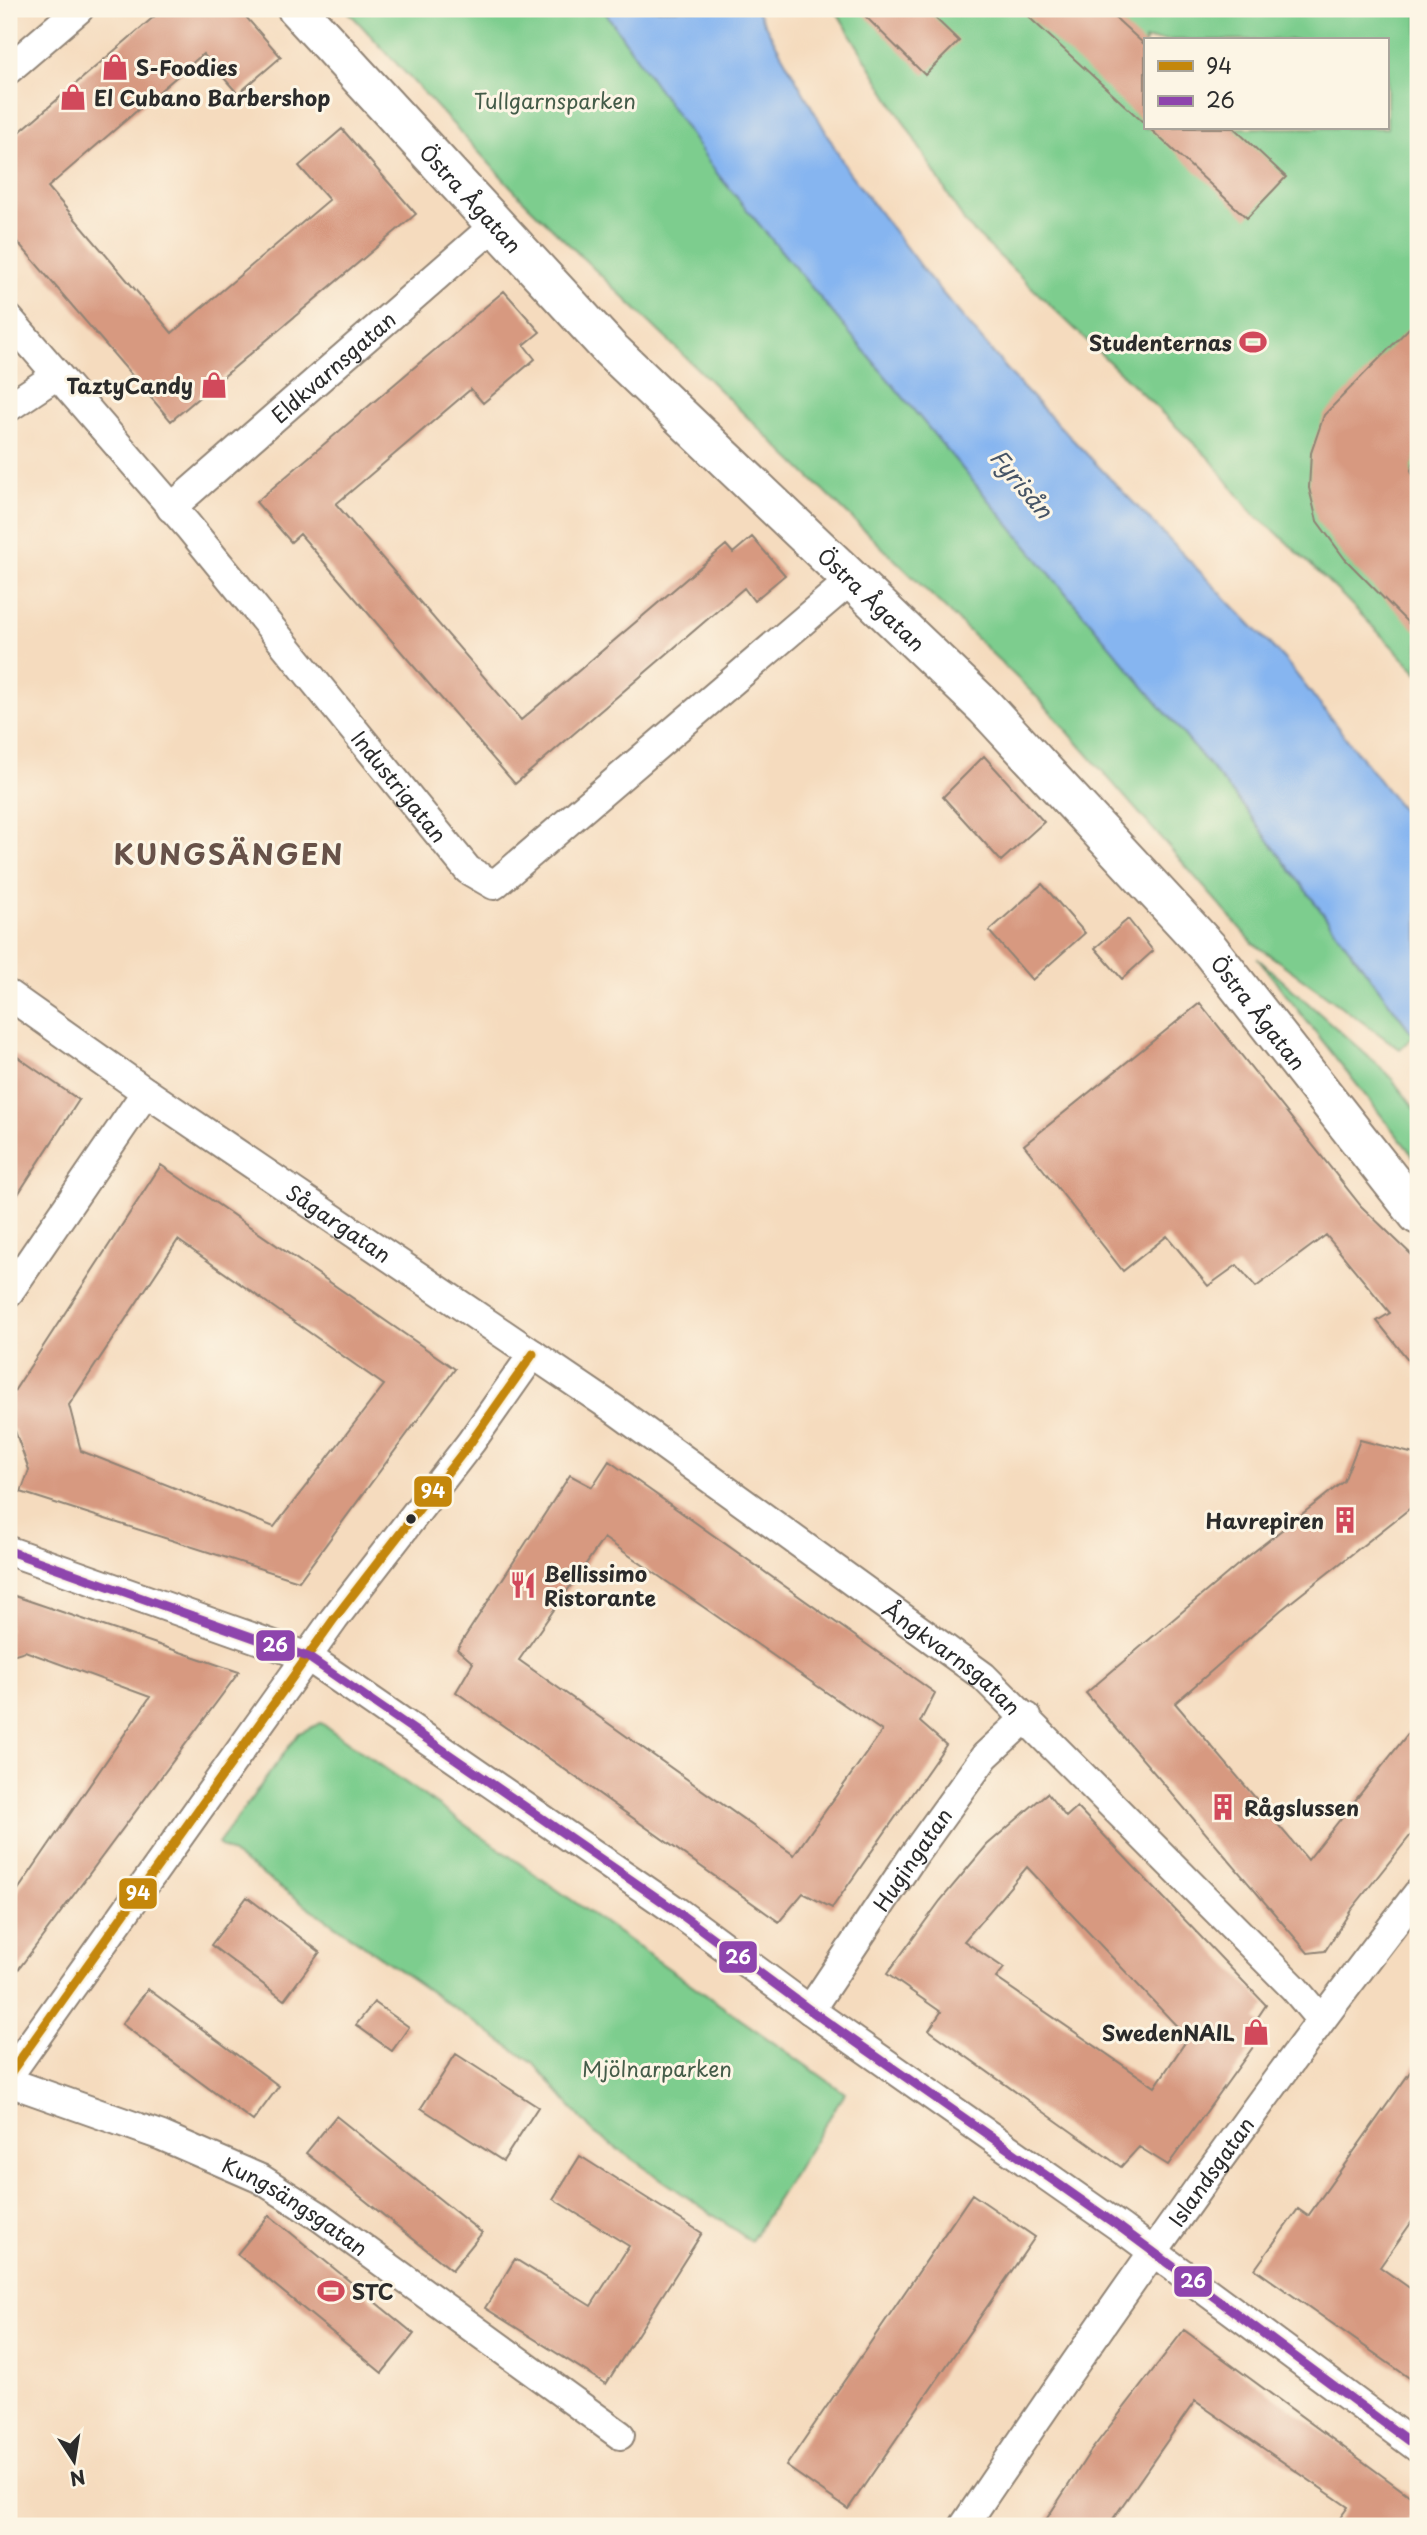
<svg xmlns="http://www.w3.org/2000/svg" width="1427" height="2535" font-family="'Playpen Sans',sans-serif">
<rect width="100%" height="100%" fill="#fcf5e5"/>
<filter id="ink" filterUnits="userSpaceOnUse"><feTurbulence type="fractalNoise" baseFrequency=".0143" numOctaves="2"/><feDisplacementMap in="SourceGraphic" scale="14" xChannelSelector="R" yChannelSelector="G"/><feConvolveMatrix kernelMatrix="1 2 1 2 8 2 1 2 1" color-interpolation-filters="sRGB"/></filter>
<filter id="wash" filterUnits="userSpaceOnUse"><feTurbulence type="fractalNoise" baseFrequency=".00686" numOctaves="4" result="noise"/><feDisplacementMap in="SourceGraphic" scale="28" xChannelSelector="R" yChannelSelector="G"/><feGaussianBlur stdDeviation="1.57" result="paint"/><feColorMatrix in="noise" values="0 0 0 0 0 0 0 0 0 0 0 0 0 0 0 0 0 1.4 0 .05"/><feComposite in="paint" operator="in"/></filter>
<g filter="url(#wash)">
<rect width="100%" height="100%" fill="#f5dbbe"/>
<path fill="#7dcd8e" stroke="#547c5c" stroke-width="2" fill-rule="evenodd" d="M346,9H603L719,176L1244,807L1414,1036L1400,1049L1253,943L1040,700L526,203Z
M835,9H1418V673L1341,594L1276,532L1254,515L1210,459L966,224ZM1145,40H1387V128H1145Z
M1257,958L1388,1074L1418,1113V1162Z
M321,1723L845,2093L751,2241L593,2132L533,2063L218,1844L299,1733Z"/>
<path fill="#86b5f0" stroke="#58708e" stroke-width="2" d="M603,9H756L848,171L927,275L1021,386L1285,660L1418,830V1041L1244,807L719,176Z"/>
<g id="blocks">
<path fill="#d79980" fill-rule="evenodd" d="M163,9H239L281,57L238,94L203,54L48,187L172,333L329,200L299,166L342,129L416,214L171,421L9,232V141Z
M858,9H926L959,41L925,75Z
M1020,9H1106L1145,45V124Z
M1149,128H1234L1286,177L1247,218Z
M504,291L540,332L524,345L535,359L483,403L471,389L336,504L521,720L726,545L733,553L752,537L785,575L754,601L744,588L515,784L300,534L291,542L256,502Z
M1418,319V451L1411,470L1418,488V633L1345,559L1317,521L1309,488L1311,453L1324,415Z
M984,756L1044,822L1001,861L943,797Z
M1042,884L1085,933L1032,980L989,931Z
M1128,919L1153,951L1122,979L1095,948Z
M1200,1003L1361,1206L1418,1261V1372L1377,1321L1390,1313L1326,1235L1256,1287L1237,1265L1208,1286L1167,1236L1123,1271L1024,1145Z
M9,1051L79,1100L9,1208Z
M161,1165L455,1369L299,1581L21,1492L29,1470L15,1431L9,1427V1399ZM178,1240L384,1385L274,1527L81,1451L69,1405Z
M1360,1440L1418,1455L1415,1494L1418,1502L1281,1610L1175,1703L1308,1860L1418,1721V1826L1351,1910L1325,1951L1308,1953L1086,1693L1241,1562L1344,1481Z
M609,1461L935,1693L920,1722L946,1745L832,1908L803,1893L779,1922L456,1692L473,1663L457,1649L570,1475L592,1487ZM604,1538L882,1731L794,1855L519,1660Z
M9,1594L239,1672L9,1982V1903L150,1697L25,1651L9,1656Z
M1047,1793L1066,1817L1077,1807L1266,2005L1256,2020L1266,2029L1168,2165L1139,2147L1121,2167L929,2030L941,2012L887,1974L940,1901L987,1845ZM1027,1867L1188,2038L1155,2087L996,1978L1004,1968L964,1941Z
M247,1897L320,1952L284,2000L211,1945Z
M148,1989L279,2086L253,2121L122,2024Z
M374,2002L409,2027L392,2051L356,2025Z
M456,2054L538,2107L503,2161L421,2108Z
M1418,2061V2213L1380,2267L1418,2294V2384L1255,2269L1298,2209L1308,2216Z
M336,2116L482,2233L452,2270L306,2153Z
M580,2156L702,2233L606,2384L485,2308L515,2259L591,2306L629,2246L553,2199Z
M972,2194L1035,2237L848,2509L786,2466Z
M269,2215L414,2334L382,2373L237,2254Z
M1184,2330L1418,2502V2507L1404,2526H1334L1348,2507L1195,2401L1108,2526H1042L1090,2452Z"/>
</g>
</g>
<g filter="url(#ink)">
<use href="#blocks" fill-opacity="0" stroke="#908374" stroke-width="2"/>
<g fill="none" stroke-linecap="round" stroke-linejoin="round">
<defs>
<g id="street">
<path d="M9,69L79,9"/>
<path id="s1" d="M9,319L188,526L468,870L494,885L852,579"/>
<path d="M9,407L57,375"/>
<path id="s2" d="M171,508L495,225"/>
<path id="s3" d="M9,995L146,1092L614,1409L983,1676L1294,1988L1320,2019"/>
<path d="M9,1292L146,1092"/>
<path d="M12,1552L308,1657L679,1913L810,2010L1121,2228L1418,2448"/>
<path id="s4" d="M810,2010L913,1856L985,1756L1027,1717"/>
<path d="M9,2075L334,1619L471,1442L533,1354"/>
<path id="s5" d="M9,2082L162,2136L261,2179L320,2217L620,2435"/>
<path id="s6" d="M964,2526C1109,2311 1259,2098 1418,1893"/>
</g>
<g id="secondary">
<path id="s7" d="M297,9L610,349L985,707L1210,950L1418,1215"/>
</g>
</defs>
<use href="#street" stroke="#908374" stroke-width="32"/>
<use href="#secondary" stroke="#908374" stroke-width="42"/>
<use href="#street" stroke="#fff" stroke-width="28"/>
<use href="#secondary" stroke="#fff" stroke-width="38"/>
<defs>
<path id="bus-1" d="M9,2075L334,1619L471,1442L533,1354"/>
<path id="bus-2" d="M12,1552L308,1657L679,1913L810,2010L1121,2228L1418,2448"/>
</defs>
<use href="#bus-1" stroke="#fcf5e5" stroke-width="14"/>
<use href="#bus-2" stroke="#fcf5e5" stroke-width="14"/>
<use href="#bus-1" stroke="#c4870b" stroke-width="9"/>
<use href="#bus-2" stroke="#8e44ad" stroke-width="9"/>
</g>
</g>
<defs>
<symbol id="shop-bare" viewBox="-9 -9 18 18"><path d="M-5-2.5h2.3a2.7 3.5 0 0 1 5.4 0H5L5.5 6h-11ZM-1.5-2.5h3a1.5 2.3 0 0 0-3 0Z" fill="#d1495b" stroke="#fcf5e5" stroke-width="2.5" paint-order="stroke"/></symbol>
<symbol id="stadium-bare" viewBox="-9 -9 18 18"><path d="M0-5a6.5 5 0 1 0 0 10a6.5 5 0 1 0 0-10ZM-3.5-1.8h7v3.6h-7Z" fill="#d1495b" stroke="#fcf5e5" stroke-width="2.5" paint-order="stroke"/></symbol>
<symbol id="building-bare" viewBox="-9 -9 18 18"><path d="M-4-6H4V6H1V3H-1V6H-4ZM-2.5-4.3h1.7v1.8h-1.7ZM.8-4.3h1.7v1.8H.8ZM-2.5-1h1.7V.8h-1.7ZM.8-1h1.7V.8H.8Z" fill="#d1495b" stroke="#fcf5e5" stroke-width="2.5" paint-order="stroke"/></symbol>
<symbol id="restaurant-bare" viewBox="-9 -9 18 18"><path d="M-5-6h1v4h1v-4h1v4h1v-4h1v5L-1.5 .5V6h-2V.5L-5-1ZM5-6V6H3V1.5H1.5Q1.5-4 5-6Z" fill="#d1495b" stroke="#fcf5e5" stroke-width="2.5" paint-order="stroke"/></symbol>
</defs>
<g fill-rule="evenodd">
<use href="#shop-bare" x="96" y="48" width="38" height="38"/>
<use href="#shop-bare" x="54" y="78" width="38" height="38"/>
<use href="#stadium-bare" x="1234" y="323" width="38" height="38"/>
<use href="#shop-bare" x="195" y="366" width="38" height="38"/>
<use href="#building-bare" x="1326" y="1501" width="38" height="38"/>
<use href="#restaurant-bare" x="504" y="1566" width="38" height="38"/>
<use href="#building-bare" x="1204" y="1788" width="38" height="38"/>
<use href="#shop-bare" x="1237" y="2013" width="38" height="38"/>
<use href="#stadium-bare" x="312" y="2272" width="38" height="38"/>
</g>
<circle fill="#2b2b2b" stroke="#fcf5e5" stroke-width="2.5" cx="411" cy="1519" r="6"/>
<g text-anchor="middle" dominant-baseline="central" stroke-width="6" stroke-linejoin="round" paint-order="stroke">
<g font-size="21" font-weight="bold" fill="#2b2b2b" stroke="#fcf5e5" text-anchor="start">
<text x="136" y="67">S-Foodies</text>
<text x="94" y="97">El Cubano Barbershop</text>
<text x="1232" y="342" text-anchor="end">Studenternas</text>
<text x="193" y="385" text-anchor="end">TaztyCandy</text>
<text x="1324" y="1520" text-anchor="end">Havrepiren</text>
<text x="544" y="1573">Bellissimo<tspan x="544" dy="24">Ristorante</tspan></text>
<text x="1244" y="1807">Rågslussen</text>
<text x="1235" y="2032" text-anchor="end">SwedenNAIL</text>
<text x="352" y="2291">STC</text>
</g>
<g font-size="21" fill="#445c49" stroke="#fcf5e5">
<text x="555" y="100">Tullgarnsparken</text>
<text x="657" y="2068">Mjölnarparken</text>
</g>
<g font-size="21" fill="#2b2b2b" stroke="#fcf5e5">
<text stroke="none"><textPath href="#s7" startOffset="257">Östra Ågatan</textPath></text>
<text stroke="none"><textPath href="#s2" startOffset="215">Eldkvarnsgatan</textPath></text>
<text stroke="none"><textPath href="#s7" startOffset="824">Östra Ågatan</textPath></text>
<text stroke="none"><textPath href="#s1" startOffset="609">Industrigatan</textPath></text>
<text stroke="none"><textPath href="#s7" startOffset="1391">Östra Ågatan</textPath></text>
<text stroke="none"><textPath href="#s3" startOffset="401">Sågargatan</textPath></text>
<text stroke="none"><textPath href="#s3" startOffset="1153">Ångkvarnsgatan</textPath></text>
<text stroke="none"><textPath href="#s4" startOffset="182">Hugingatan</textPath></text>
<text stroke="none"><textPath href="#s6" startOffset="432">Islandsgatan</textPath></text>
<text stroke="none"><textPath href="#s5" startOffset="313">Kungsängsgatan</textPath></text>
</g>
<g font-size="23" font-style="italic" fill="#465466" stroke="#fcf5e5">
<text transform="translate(1022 483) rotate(50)">Fyrisån</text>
</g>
<g font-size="28" font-weight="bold" letter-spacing="2" fill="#675249" stroke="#fcf5e5">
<text x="229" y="853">KUNGSÄNGEN</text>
</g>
</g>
<g stroke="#fcf5e5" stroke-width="2.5">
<rect x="413" y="1475" width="40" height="33" rx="7" fill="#c4870b"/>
<rect x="255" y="1629" width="41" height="33" rx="7" fill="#8e44ad"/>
<rect x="118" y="1877" width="40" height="33" rx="7" fill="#c4870b"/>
<rect x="718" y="1940" width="40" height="34" rx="7" fill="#8e44ad"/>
<rect x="1173" y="2265" width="40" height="33" rx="7" fill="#8e44ad"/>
</g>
<g font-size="19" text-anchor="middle" font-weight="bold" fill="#fff">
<text x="433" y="1498">94</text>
<text x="275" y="1652">26</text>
<text x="138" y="1900">94</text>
<text x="738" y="1964">26</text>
<text x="1193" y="2288">26</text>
</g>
<rect width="1427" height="2535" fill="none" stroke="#fcf5e5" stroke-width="35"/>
<rect x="1144" y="38" width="245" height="91" fill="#fcf5e5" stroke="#a8a49b" stroke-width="2"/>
<rect x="1158" y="61" width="35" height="10" fill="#c4870b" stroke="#a8a49b" stroke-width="2"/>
<text x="1206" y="74" font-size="21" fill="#2b2b2b">94</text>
<rect x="1158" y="96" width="35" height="10" fill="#8e44ad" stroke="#a8a49b" stroke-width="2"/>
<text x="1206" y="108" font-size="21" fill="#2b2b2b">26</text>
<g transform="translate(74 2461) rotate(168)" stroke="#fcf5e5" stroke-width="5" paint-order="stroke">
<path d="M0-5L12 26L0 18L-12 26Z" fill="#2b2b2b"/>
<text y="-10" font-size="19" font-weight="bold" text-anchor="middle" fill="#2b2b2b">N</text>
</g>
</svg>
